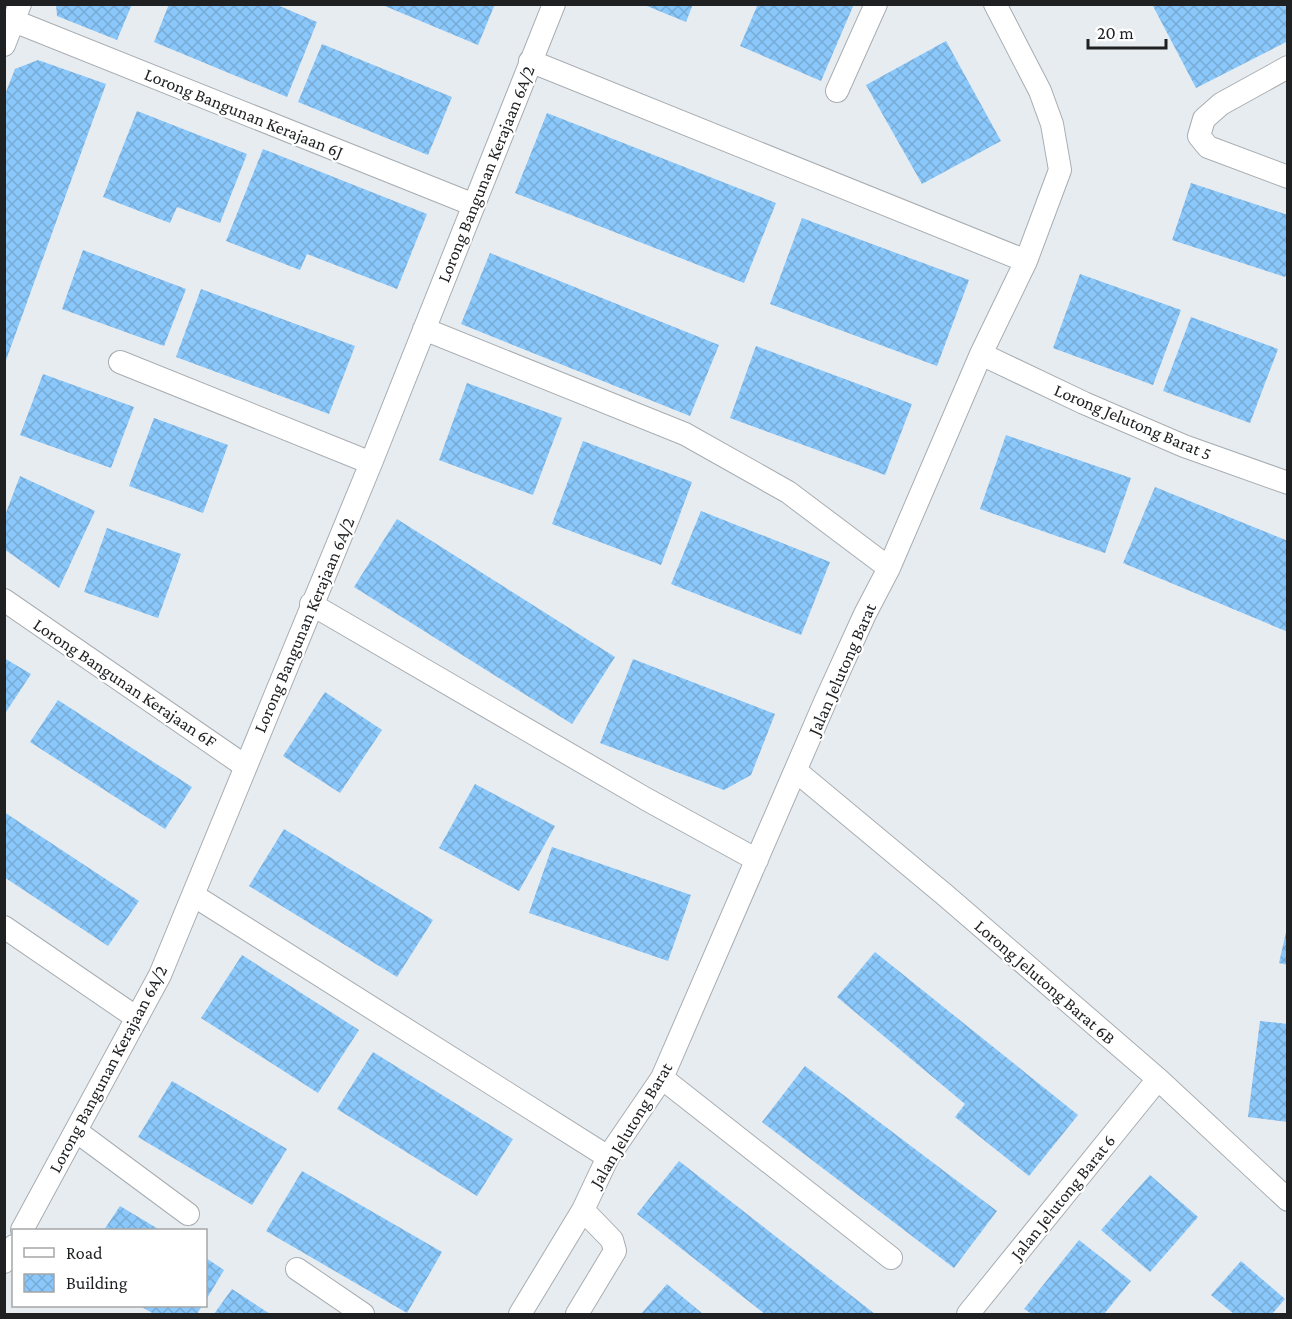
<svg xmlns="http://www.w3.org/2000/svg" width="1292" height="1319" font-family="'Crimson Pro',serif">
<defs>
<pattern id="building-cross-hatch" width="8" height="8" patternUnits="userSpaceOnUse" patternTransform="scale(1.5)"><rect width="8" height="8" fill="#8ac7fa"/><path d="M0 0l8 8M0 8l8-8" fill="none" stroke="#77abd6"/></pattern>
</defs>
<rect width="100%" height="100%" fill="#e7ecf1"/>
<path fill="url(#building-cross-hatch)" d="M56,4H132L117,40L57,16Z
M169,4H275L317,22L287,97L154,42Z
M380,4H495L478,45Z
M642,4H693L686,22Z
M758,4H854L821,81L740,46Z
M1152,4H1288V41L1196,88Z
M946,41L1001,141L922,184L866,85Z
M322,44L452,97L428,155L298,102Z
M38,60L106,84L5,363L4,97L15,69Z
M137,111L247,154L220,223L177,207L170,223L103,197Z
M547,113L776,203L744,283L515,193Z
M263,149L427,214L397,289L307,254L300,270L226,241Z
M1191,183L1288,215V271L1285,277L1172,240Z
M802,218L969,280L937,366L770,304Z
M83,250L186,289L164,346L62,309Z
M490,253L719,345L690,416L461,324Z
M1080,274L1181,310L1153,385L1053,348Z
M201,289L355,346L329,414L176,357Z
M1191,317L1278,349L1250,423L1163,391Z
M756,346L912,404L885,475L730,418Z
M43,374L134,407L111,468L20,435Z
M467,383L562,418L533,495L439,460Z
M154,418L228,445L203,513L129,486Z
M1006,435L1131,478L1105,553L980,509Z
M583,441L692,482L661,565L552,524Z
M20,476L95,511L59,588L4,549V518Z
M1155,487L1288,541V632L1123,563Z
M701,511L830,562L801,635L671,584Z
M397,519L615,657L572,724L354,587Z
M107,528L181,554L158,618L84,592Z
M4,658L31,674L4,715Z
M633,659L775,714L751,775L724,790L600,743Z
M325,692L382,730L340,793L283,756Z
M58,700L192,787L165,829L30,742Z
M475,784L555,826L519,891L439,848Z
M4,812L139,901L108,946L4,877Z
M284,829L433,920L397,977L249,886Z
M552,847L691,895L668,961L529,913Z
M1287,928H1288V965L1279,963Z
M875,952L1078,1115L1029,1176L955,1117L965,1104L837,997Z
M242,955L359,1030L318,1093L201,1018Z
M1260,1021L1288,1024V1122L1248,1117Z
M373,1052L513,1139L477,1196L337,1109Z
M805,1066L997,1211L954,1268L762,1122Z
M172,1081L287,1149L252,1205L138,1137Z
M679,1161L875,1314H765L637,1214Z
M302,1171L442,1252L407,1313L266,1231Z
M1150,1175L1198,1217L1150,1272L1101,1230Z
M120,1206L160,1230H104Z
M1079,1240L1131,1281L1104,1314H1032L1024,1309Z
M206,1258L224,1270L206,1300Z
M1241,1261L1285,1299L1272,1314H1234L1211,1295Z
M667,1284L703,1314H641Z
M232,1289L270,1314H214Z
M140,1306H202L197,1314H154Z"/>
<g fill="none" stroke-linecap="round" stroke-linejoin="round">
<defs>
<path id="street" d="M14,21L474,205
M4,45L20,4
M530,61L1026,261
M1288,67L1221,104L1204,119L1199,136L1208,147L1288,177
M837,91L876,4
M424,329L685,434L788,492L889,568
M981,354L1084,403L1184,446L1288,483
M120,362L371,463
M4,600L245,766
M311,604L646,799L757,860
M796,771L945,895L1158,1079L1288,1200
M193,895L608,1157
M4,927L137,1018
M662,1078L891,1258
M76,1131L188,1214
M22,1230L160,975L371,463L554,4
M4,1262L14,1246
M297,1269L363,1314
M520,1314L583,1210L608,1157L662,1078L825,702L865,614L889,568L981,354L1026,261L1060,170L1052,124L1040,91L995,4
M577,1314L615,1251L612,1240L583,1210
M968,1314L1158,1079"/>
</defs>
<use href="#street" stroke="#a8adb1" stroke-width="24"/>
<use href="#street" stroke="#fff" stroke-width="22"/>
</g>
<g text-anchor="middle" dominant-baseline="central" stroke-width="4.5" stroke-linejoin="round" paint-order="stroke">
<g font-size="18" fill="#1f2022" stroke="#fff">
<text transform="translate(244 113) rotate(22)">Lorong Bangunan Kerajaan 6J</text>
<text transform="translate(486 174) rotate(-68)">Lorong Bangunan Kerajaan 6A/2</text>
<text transform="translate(1133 422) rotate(23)">Lorong Jelutong Barat 5</text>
<text transform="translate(304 625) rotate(-67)">Lorong Bangunan Kerajaan 6A/2</text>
<text transform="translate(842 669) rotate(-66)">Jalan Jelutong Barat</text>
<text transform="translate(125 683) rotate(34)">Lorong Bangunan Kerajaan 6F</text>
<text transform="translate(1045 982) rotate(41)">Lorong Jelutong Barat 6B</text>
<text transform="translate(108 1069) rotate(-62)">Lorong Bangunan Kerajaan 6A/2</text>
<text transform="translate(631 1125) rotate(-59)">Jalan Jelutong Barat</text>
<text transform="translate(1063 1197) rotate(-51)">Jalan Jelutong Barat 6</text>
</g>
</g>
<rect width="1292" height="1319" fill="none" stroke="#1f2022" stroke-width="12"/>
<rect x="12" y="1229" width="195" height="78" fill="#ffffff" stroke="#a5a6a7" stroke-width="1.5"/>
<rect x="24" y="1248" width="30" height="9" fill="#ffffff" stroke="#a5a6a7" stroke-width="1.5"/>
<text x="66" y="1259" font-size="18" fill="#1f2022">Road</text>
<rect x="24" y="1274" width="30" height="18" fill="url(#building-cross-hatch)" stroke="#a5a6a7" stroke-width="1.5"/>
<text x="66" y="1289" font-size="18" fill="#1f2022">Building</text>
<path d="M1088 39v9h78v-9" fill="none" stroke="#1f2022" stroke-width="3"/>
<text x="1097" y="39" font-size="18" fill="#1f2022" stroke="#ffffff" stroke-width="4.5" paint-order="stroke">20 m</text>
</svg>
